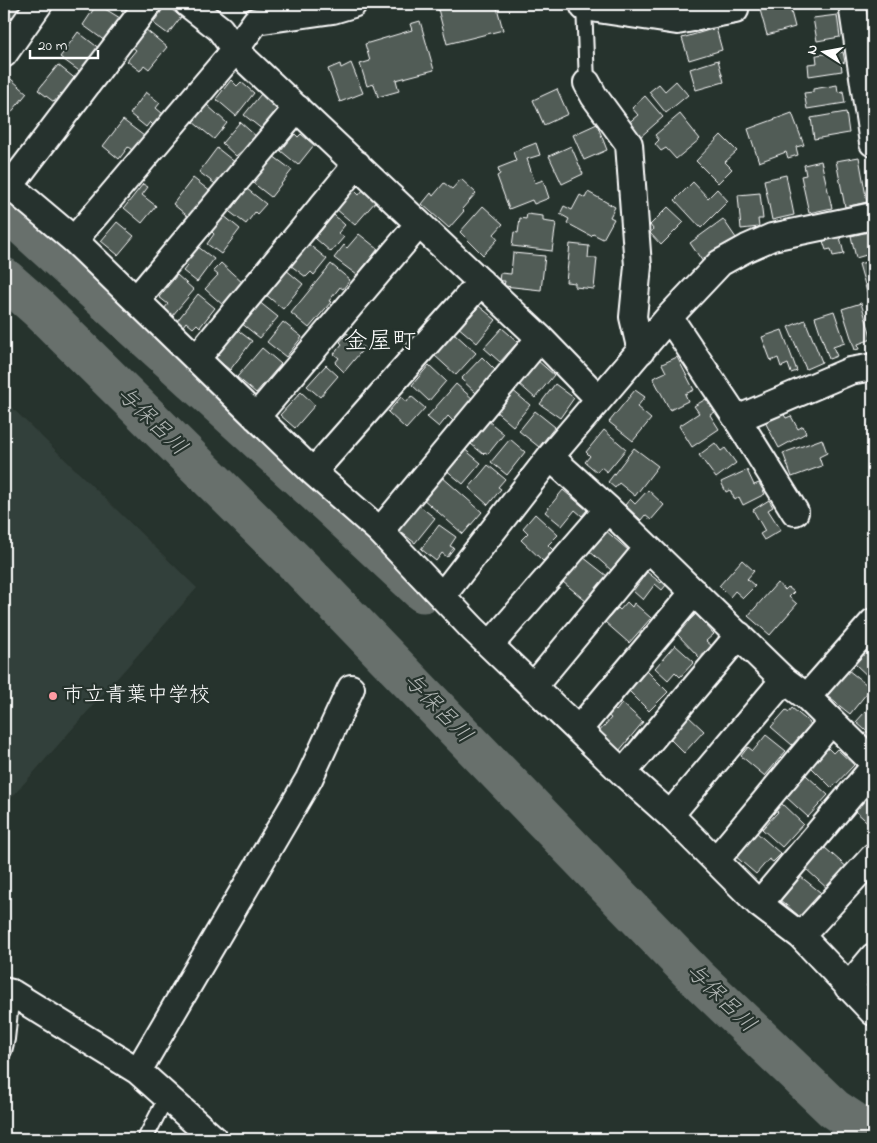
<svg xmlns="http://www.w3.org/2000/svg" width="877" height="1143" font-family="'Indie Flower','Klee One',sans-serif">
<rect width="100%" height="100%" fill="#26332d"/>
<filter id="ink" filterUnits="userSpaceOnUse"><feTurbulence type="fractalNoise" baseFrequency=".02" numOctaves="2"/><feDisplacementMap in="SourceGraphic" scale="10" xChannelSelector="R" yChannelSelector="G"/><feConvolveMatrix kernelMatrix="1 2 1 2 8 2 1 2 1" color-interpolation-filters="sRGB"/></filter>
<g filter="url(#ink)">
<path fill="#333f3a" d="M4,400L197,588L5,805L4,804Z"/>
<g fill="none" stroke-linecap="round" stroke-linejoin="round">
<path stroke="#67706c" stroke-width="41" d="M4,208L330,505L423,592
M4,278L39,309L301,568L695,976L834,1109L873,1135"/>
</g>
<path fill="#515c57" stroke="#fff" d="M4,4L21,5L14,18L4,12Z
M97,4L120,18L105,41L83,25Z
M112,4H132L124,13Z
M461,4H496L503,30L447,44L438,9Z
M784,4H789L795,27L767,35L760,10Z
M814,4H833V7L814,10Z
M166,5L181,17L168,34L153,23Z
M837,15L840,37L817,41L813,18Z
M420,21L434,70L396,80L399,91L378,97L374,84L367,86L360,64L370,61L365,44L412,30L410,24Z
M716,28L722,50L689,60L682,38Z
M145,29L167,47L149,69L144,65L140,71L127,61L136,50L131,46Z
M78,32L100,49L82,73L60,57Z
M843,52L845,62L841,63L842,71L809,76L808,64L817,63L816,55Z
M718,60L724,82L696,90L690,69Z
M351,63L363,93L340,102L328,69L340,64L341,68Z
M58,65L77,80L65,96L61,93L54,102L38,90Z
M4,73L27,93L10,114L4,109Z
M231,80L237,86L241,82L254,93L236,116L216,99Z
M676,81L688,95L666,113L649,92L659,84L665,91Z
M837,85L838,92L843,91L845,103L807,109L804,93L813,92V89Z
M557,89L568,114L544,125L533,100Z
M146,92L160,103L156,108L163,114L153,125L150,122L146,127L130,114Z
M261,94L280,110L263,130L244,115Z
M645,96L663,117L639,138L627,124L638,115L632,108Z
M207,105L227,123L214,139L193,122Z
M846,112L849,133L814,139L811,118Z
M792,113L804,145L796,147L798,155L788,158L786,152L759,162L748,129Z
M680,114L700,139L676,159L666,148L661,151L655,144L659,140L655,135Z
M123,120L144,136L132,150L128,147L119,159L103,146Z
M240,122L258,138L245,153L242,151L236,156L222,143Z
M597,124L607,150L584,160L573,135Z
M295,134L298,137L301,134L314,145L298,165L281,151Z
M721,135L737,151L725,162L732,169L718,183L696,161Z
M536,143L540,155L527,159L535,183L543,180L549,198L534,204L532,200L509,209L497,176L500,174L498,168L516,161L513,152Z
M571,146L583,174L562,184L549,156Z
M217,148L236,163L218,186L199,172Z
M273,156L292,170L271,197L253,183Z
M859,157L867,202L845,207L836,161Z
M821,161L832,208L809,213L801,176L806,175L804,165Z
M786,175L794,215L772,220L764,180Z
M193,178L211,192L191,219L173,204Z
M461,179L476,193L462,209L464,211L449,228L422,204L431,193L433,196L444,183L452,189Z
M693,182L708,198L717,189L728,201L701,228L675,200Z
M143,184L148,187L142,195L156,206L142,223L124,208Z
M247,189L266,204L257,214L255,212L246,224L230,212Z
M353,189L359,195L363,190L376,201L355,225L336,209Z
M588,192L615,207L610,217L614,219L603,239L593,234L591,236L567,223L569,219L560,214L564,206L572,210L580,195L585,198Z
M760,193L763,219H758L759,227L741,229L738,195Z
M483,206L503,224L494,234L498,239L483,255L460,232Z
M668,207L684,222L661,245L650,233L653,229L650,225Z
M527,214L543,216V221L556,223L552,251L512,246L514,232L518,233L520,218L526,219Z
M223,215L240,229L221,254L207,244L214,234L211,231Z
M334,215L345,225L338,233L344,237L331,252L315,238Z
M723,219L736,238L703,262L690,243Z
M117,222L134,236L118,255L101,241Z
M873,231V253L856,258L851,236Z
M359,234L378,249L357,275L334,258L344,245L347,248Z
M840,237L844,254L833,256L831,249L826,250L823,241Z
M307,243L327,259L314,275L311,272L306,277L290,265Z
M570,244L589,246L588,258H597L594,289L575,287V283L566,282Z
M197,246L214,259L197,282L183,271L187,266L184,264Z
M513,253L545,256L541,290L504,286L505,281H499L500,273L511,274Z
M873,260V286H871L872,291L867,292L859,264Z
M221,263L244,284L224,306L205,289L218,275L213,271Z
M331,264L350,280L343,289L340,287L329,301L331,302L309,328L291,313Z
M285,269L303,284L283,309L265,294Z
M177,275L194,290L172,316L164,309L168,304L159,297Z
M198,294L215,308L200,327L197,324L193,328L186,322L183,326L177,321Z
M873,300V318L868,302Z
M258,301L278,317L260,338L241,323Z
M861,303L872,339L858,344L859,349L855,350L842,309Z
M479,306L496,320L477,343L457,326L467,313L470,317Z
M834,311L845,343L833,347L837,356L829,359L815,317Z
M805,320L822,362L806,369L788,327Z
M283,322L302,337L286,357L267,342Z
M502,328L518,342L500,362L484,348Z
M236,329L252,341L230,370L214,357Z
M782,330L797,371L791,373L788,364L781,367L778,358L771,361L762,337Z
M347,333L364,348L344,372L335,363L339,358L334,354L342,344L340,342Z
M454,333L476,353L456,375L434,355Z
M262,348L281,364L256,393L237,377Z
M482,357L496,371L476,393L461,379Z
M677,357L694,390L685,394L688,401L670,410L653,378L666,372L662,364Z
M537,360L554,375L535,398L518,383Z
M326,365L338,376L320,397L307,386Z
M429,365L446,381L429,401L412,385Z
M456,384L473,399L453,421L448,416L439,427L427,417Z
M555,384L574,398L560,418L540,404Z
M511,389L530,405L513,426L494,410Z
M635,390L645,397L637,407L651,419L633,441L609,422Z
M301,392L315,405L295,428L280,415Z
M411,396L425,408L406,429L388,412L401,397L407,402Z
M706,399L715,412L710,415L719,429L692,447L679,426L699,413L694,406Z
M535,411L555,427L539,447L519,431Z
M783,413L786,418L791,416L798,429L803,426L806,433L779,448L765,422Z
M487,420L504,434L488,454L485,452L483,454L471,444L479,434L477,432Z
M604,430L626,449L607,472L601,467L597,472L585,462L590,456L586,452Z
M510,439L525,452L507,475L491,462Z
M822,439L827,453L819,457L822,466L792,477L783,453Z
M715,443L721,451L725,448L736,463L716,478L699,455Z
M463,448L481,463L463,484L445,469Z
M634,448L658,466L635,496L619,483L615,488L608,482Z
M488,465L505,479L498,487L501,489L488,505L469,488Z
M747,470L754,485L759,483L765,494L743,505L739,497L735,500L730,490L726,492L721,482Z
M441,476L482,512L463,534L422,498Z
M563,490L587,510L582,516L575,510L562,526L545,512Z
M648,490L664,505L651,520L645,515L641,520L625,505L630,499L635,504Z
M769,500L773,507L768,510L781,530L764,540L760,534L765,531L753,510Z
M417,504L435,518L415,543L397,529Z
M535,514L558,535L548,545L553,550L543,561L521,540L528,533L523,528Z
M439,525L456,537L450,546L454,548L447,557L442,553L436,561L421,549Z
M604,529L628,550L611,570L587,549Z
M583,557L607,576L587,602L563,582Z
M742,560L754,571L747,579L755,586L743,598L735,591L730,597L719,586Z
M647,572L661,583L662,581L667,584L662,590L655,584L643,600L633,591Z
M777,583L785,590L788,587L794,592L789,597L797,604L770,635L748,616Z
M627,602L632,607L634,603L651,618L629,643L605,622L618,608L620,610Z
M696,614L714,634L706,641L712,646L699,657L676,633Z
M675,645L694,662L680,677L675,672L668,680L655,668Z
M866,652L871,657L873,654V681L855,664Z
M646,670L668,692L649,711L627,689Z
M848,670L871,688L850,714L827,696Z
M622,703L643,722L619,751L598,733L611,718L606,714L612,707L616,711Z
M873,703V737L856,722Z
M792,708L811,724L792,745L771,727L786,710L789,712Z
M688,716L704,731L684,753L668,737Z
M766,735L786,751L765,776L741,756L748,747L753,751Z
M828,748L833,753L837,749L854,765L832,788L811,767Z
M806,775L828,795L808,817L786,797Z
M873,789V827L854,810Z
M780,802L803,824L782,847L762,829L778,812L774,809Z
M756,832L781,854L773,862L769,859L756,874L735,856Z
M824,847L849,869L830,891L805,868Z
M800,876L825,896L805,921L780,900Z"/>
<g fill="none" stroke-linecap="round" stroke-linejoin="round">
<defs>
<path id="service" d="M584,4L587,83
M4,1051L7,1039L12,993
M145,1139L166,1098"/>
<path id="minor" d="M188,4L220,29L235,50L540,338L599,399
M852,4L873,143
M584,7L677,21L735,10
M4,54L39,4
M587,83L594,96L629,144L638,266L633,317L641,351
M4,181L74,240L313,472L380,531L473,629L623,773L670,815L759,904L801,936L873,1012
M10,186L148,4
M74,240L235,50L256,21L333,10L353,4
M136,300L297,108
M669,317L737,419L795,512
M197,358L357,164
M256,417L418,225
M737,419L850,371L873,367
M550,457L608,509L784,680L807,697L873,762
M313,472L481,282
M380,531L540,338
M442,596L550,457L669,317L720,263L747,248L772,237L873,216
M490,645L608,509
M533,687L647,549
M807,697L873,622
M578,730L694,592
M623,773L739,635
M670,815L784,680
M716,860L831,722
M759,904L873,768
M801,936L873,857
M848,987L873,957
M4,991L12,993L138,1071L214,1139
M138,1071L309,779L351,688"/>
</defs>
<use href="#service" stroke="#fff" stroke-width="18"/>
<use href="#minor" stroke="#fff" stroke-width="30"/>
<use href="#service" stroke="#26332d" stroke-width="14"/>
<use href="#minor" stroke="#26332d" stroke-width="26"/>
</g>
</g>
<circle fill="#ff9aa2" stroke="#26332d" stroke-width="2" cx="53" cy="696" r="5"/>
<g text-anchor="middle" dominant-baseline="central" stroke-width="4.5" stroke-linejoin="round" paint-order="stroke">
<g font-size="21" fill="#fff" stroke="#26332d" text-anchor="start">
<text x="63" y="696">市立青葉中学校</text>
</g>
<g font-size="22" font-style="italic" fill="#b3b8b6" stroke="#26332d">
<text transform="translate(151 422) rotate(44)">与保呂川</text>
<text transform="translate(437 709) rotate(46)">与保呂川</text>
<text transform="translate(720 999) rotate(44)">与保呂川</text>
</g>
<g font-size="24" fill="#fff" stroke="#26332d">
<text x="380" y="342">金屋町</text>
</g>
</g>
<rect width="877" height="1143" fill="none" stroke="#26332d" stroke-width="20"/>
<rect x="10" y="10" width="857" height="1123" fill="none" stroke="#fff" stroke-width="2" filter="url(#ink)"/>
<g transform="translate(824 52) rotate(281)" stroke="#26332d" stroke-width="4" paint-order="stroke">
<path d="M0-4L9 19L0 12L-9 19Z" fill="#ffffff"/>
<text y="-8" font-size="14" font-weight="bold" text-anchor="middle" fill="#ffffff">N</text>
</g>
<path d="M30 50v8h68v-8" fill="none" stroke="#ffffff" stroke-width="2.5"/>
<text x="38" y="50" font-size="15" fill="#ffffff" stroke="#26332d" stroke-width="4" paint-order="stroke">20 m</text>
</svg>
